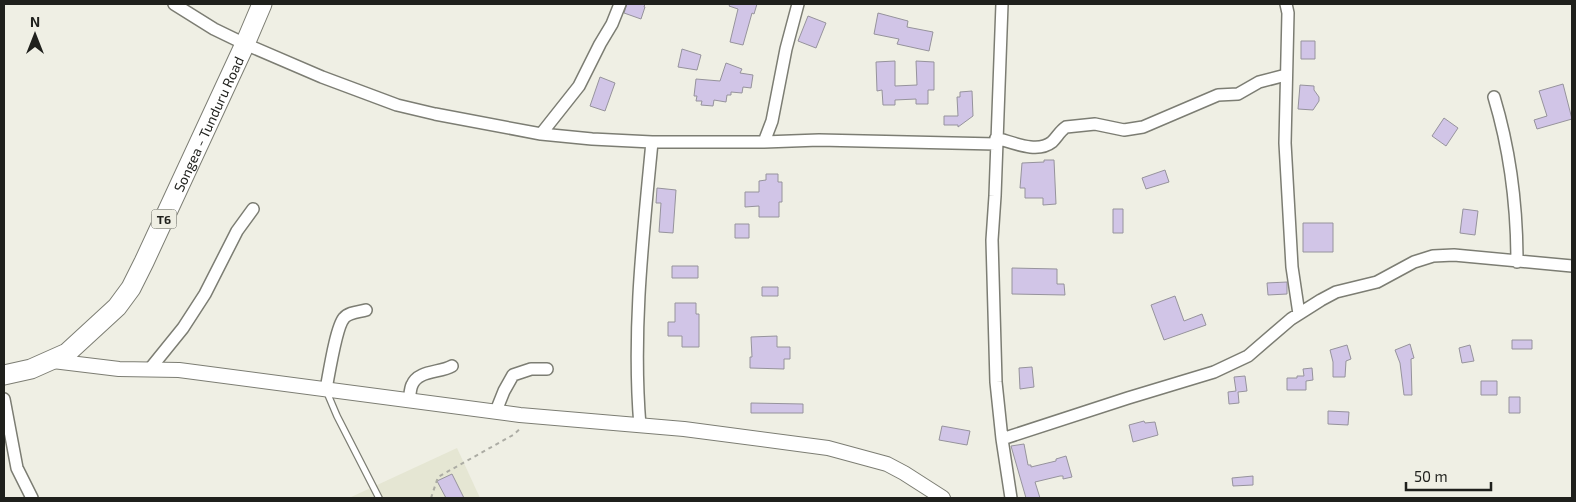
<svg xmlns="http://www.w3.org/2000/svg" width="1576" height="502" font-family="'Exo 2',sans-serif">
<rect width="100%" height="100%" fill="#efefe4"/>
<path fill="#e5e6d3" d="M457,448L480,498H349Z"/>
<path fill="#d1c5e7" stroke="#96939c" d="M627,4H645L644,7H645L641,19L624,13Z
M730,4H757L754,14L752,13L743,45L730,42L738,9L729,6Z
M878,13L908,21L907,27L933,32L929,51L897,44L899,39L874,34Z
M808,16L826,23L816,48L798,41Z
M1301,41H1315V59H1301Z
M682,49L701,55L697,70L678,67Z
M895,61V86L917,85L916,61L934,62V90H928V104H916V99L895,100V105H883L882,90L877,91L876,62Z
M726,63L742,69L740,73L753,75L751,88L743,87L742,93L731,92V95H727L726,102L714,100L713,106L701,105L702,101H696L697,96H694L696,79L720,81Z
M600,77L615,83L605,111L590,106Z
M1563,84L1572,119L1537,129L1534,120L1547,116L1539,91Z
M1300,85L1314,86V90L1319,97V101L1313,110L1298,109Z
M972,91L973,116L958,127V125H944V116H958L957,97H960V92Z
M1444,118L1458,128L1446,146L1432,136Z
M1044,160H1054L1056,204L1043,205V198H1025V188H1020L1022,163L1044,162Z
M1165,170L1169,182L1146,189L1142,178Z
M766,174H778V182H782V202H779V217H759V206L745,207V192H759V181L766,180Z
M657,188L676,190L673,233L659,232L661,203H656Z
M1113,209H1123V233H1113Z
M1463,209L1478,211L1475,235L1460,233Z
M1303,223H1333V252H1303Z
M735,224H749V238H735Z
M672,266H698V278H672Z
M1012,268L1057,269V284H1064L1065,295L1012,294Z
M1287,282V294L1268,295L1267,283Z
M762,287H778V296H762Z
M1175,296L1184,321L1202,314L1206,325L1164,340L1151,305Z
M675,303H696V314H699V347H682V336H668V322H675Z
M777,336V347H790V359H784V369L750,368V357H752L751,337Z
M1512,340H1532V349H1512Z
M1410,344L1414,358L1411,359L1412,395H1404L1400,363L1395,350Z
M1347,345L1351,359L1346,361L1345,377H1333V362L1330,350Z
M1470,345L1474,361L1462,363L1459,348Z
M1032,367L1034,387L1020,389L1019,368Z
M1312,368L1313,380L1306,381V390H1287V378H1297V376H1304L1303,369Z
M1245,376L1247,391L1238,392L1239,403L1229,404L1228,392L1236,391L1234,377Z
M1481,381H1497V395H1481Z
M1509,397H1520V413H1509Z
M751,403L803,404V413H751Z
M1328,411L1349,412L1348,425L1328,424Z
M1144,421L1145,423L1155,422L1158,435L1133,442L1129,425Z
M942,426L970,431L967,445L939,440Z
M1024,444L1028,465H1031V467L1056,461V459L1066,456L1072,477L1063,479V476H1060L1035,482L1040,498H1026L1011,446Z
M452,474L464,498H446L437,481Z
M1253,476V485L1233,486L1232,478Z"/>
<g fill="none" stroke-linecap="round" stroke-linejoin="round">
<defs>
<path id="service" d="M326,390L337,416L379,498"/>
<path id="minor" d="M174,4L214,29L245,44L322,77L397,105L435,114L541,134L592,139L652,142H764L819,140L996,144
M1002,4L995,196L992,240L996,382L1002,439L1011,498
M1286,4L1288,13L1285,143L1292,267L1299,314
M1494,97C1510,150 1517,206 1517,262
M541,134L579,86L600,44L612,24L620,4
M996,138C1012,142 1037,154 1052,142C1057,137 1060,131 1066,127L1095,124L1124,130L1143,127L1218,95L1238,94L1259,82L1286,75
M764,142L772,121L786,49L798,4
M149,370L183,328L205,294L237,231L253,209
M326,389C329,374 336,327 344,318C349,312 359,312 366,310
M4,399L17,468L32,498
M409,401C410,396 410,389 412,385C418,370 440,373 452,366
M496,411L504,391L513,375L531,369H547
M640,426C632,331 643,236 652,142
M1002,439L1128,398L1214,372L1248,356L1291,319L1321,300L1336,292L1377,282L1414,262L1433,256L1454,255L1572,266"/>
<path id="tertiary" d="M53,361L119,369L179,370L520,415L684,429L828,448L887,464L904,473L943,498"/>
<g id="trunk">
<path id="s1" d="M4,375L31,369L67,353L117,307L131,288L144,262L245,44L262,4"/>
</g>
</defs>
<use href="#service" stroke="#7c7d73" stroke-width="8"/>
<use href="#minor" stroke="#7c7d73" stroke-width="14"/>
<use href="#tertiary" stroke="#7c7d73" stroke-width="16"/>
<use href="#trunk" stroke="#7c7d73" stroke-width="21"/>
<path stroke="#acaca4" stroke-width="2" stroke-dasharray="4 4" stroke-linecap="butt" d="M431,498L438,477L513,435L521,428"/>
<use href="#service" stroke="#fff" stroke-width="5.5"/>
<use href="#minor" stroke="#fff" stroke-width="11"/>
<use href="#tertiary" stroke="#fff" stroke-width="14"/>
<use href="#trunk" stroke="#fff" stroke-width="19"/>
</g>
<g text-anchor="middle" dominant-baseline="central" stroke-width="5" stroke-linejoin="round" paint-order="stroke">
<rect fill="#efefe4" stroke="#5d5e58" stroke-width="1" x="151.5" y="209.5" width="25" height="19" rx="4"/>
<g font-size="12" font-weight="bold" fill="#1f201c">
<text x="164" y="219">T6</text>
</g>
<g font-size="14" fill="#1f201c" stroke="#efefe4">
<text stroke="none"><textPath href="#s1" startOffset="340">Songea - Tunduru Road</textPath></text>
</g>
</g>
<rect width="1576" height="502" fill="none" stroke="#1f201c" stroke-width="10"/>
<g transform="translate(35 35)" stroke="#efefe4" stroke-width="4" paint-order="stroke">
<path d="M0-4L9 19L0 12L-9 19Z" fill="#1f201c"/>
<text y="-8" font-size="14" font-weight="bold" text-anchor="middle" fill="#1f201c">N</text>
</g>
<path d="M1406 482v8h85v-8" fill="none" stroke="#1f201c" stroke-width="2.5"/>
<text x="1414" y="482" font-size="15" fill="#1f201c" stroke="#efefe4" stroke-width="4" paint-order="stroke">50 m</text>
</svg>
